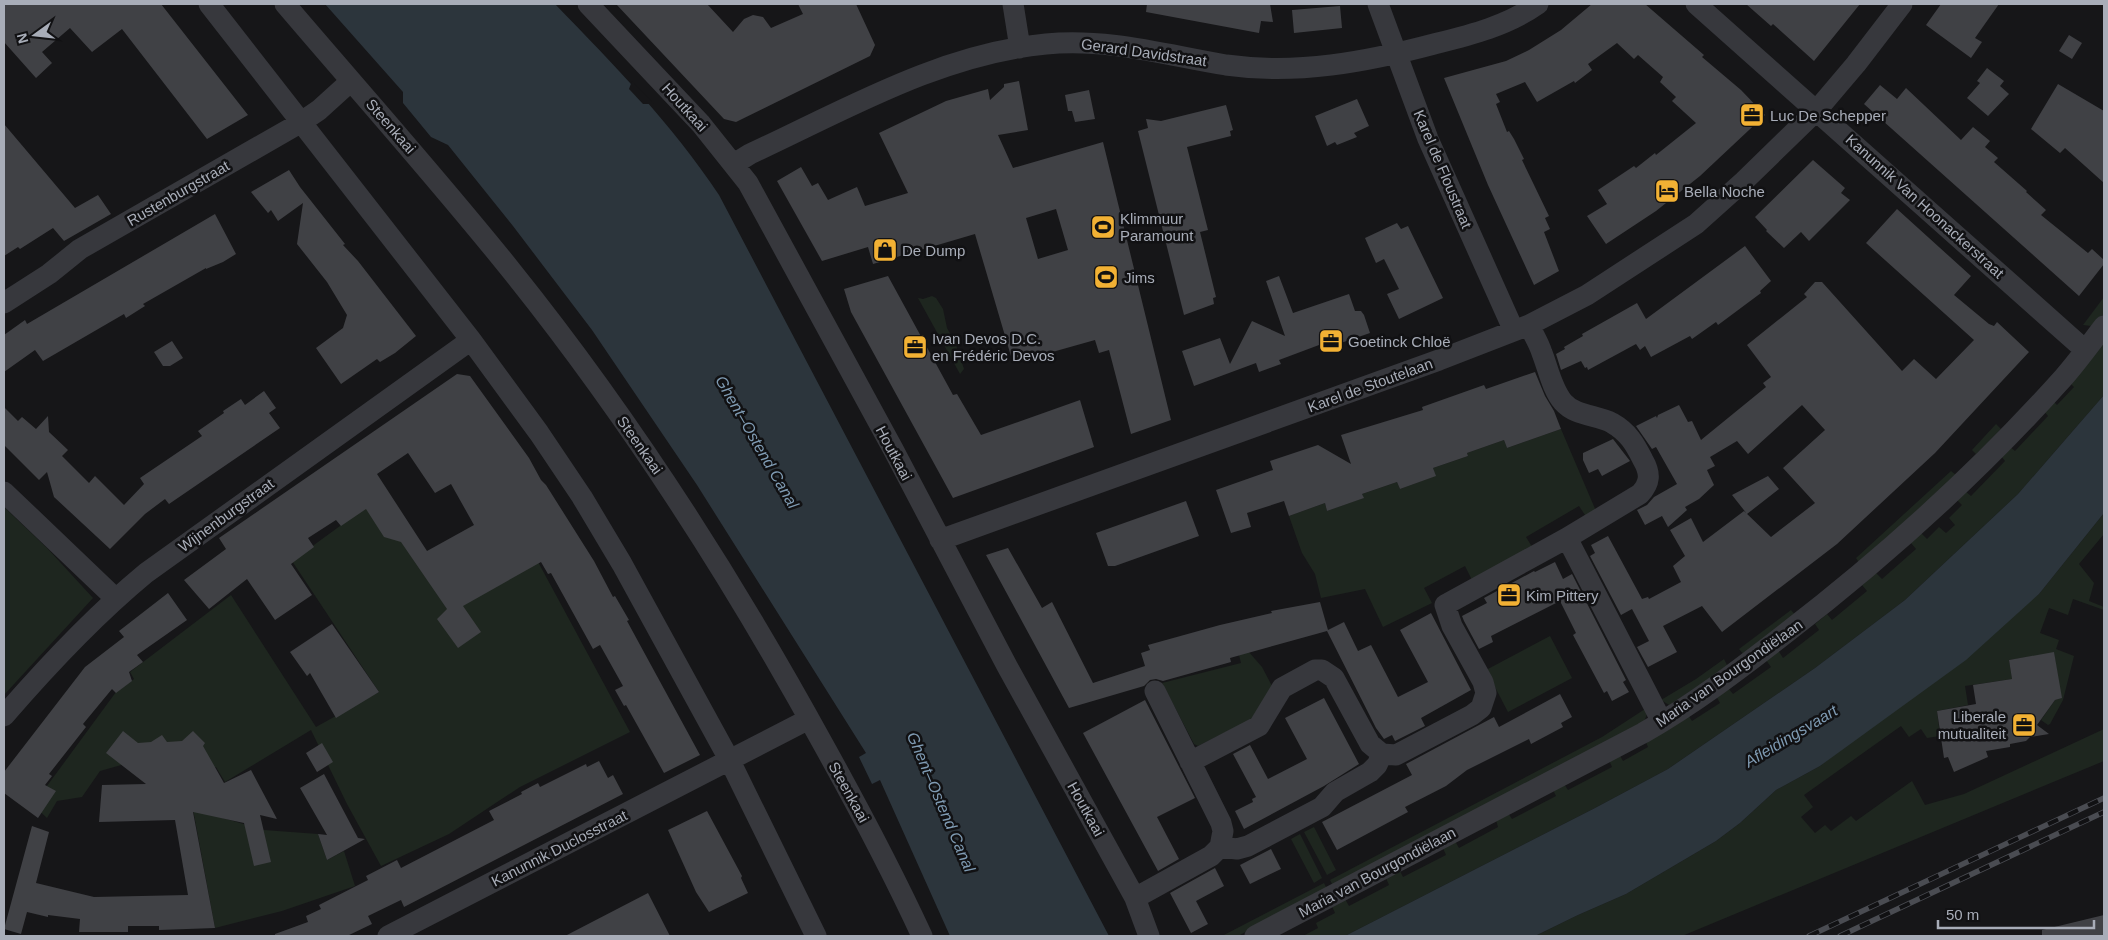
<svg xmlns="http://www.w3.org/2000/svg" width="2108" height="940" font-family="Arial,sans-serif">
<rect width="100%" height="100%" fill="#161618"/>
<path fill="#1e261f" d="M932,296L936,298L943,309L947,328L955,342L964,369L960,374L918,298L923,299Z
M2104,297V314L2091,326L2083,325Z
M2104,339V395L2018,494L1905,600L1815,668L1668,769L1595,808L1345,936H1303L1318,928L1316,923L1335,913L1332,906L1345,899L1349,906L1389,885L1386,878L1400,871L1403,877L1446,855L1443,848L1455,841L1459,848L1498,827L1496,820L1508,813L1512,819L1556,796L1553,790L1564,784L1568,790L1612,767L1609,760L1619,754L1623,761L1648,747L1645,740L1688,715L1692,721L1720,703L1716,696L1728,688L1733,694L1771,667L1766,660L1778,650L1783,658L1819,630L1815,624L1827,614L1832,620L1867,591L1862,585L1876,573L1882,579L1916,549L1911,543L1921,533L1927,539L1939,527L1946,533L1955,525L1949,518L1962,505L1956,499L1965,491L1971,496L2005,461L2000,455L2009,446L2015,451L2048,416L2043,410L2052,400L2057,405L2074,387L2069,382Z
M1996,424L2001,429L1976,454L1972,450Z
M1561,429L1596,511L1587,518L1579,506L1526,537L1534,550L1473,582L1465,566L1424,588L1432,603L1383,627L1365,589L1321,598L1315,574L1302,553L1289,516L1325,503L1327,511L1363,498L1362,494L1397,482L1400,489L1435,476L1433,468L1468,456L1467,453L1504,440L1507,448Z
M1951,471L1956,475L1860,564L1856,558Z
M4,507L47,548L93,598L4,695Z
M366,507L394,523L452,608L537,560L630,732L520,787L449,834L381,866L347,804L311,730L225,782L216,767L187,782L132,762L100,771L82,797L57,801L47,818L33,805L116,692L134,679L130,672L231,595L316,727L379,692L292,561Z
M2104,513V534L2079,564L2094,583L2089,601L2104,607V610L2073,599L2068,615L2049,608L2040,633L2059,640L2056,649L2074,656L2063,700L2050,724L2048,725L2041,720L2055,700L2061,698L2054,653L2009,660L2012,679L1965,686L1968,705L1937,711L1940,736L1927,738L1921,729L1909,737L1901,726L1804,795L1813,807L1801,817L1815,833L1825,825L1831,831L1851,816L1856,821L1912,781L1925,805L1964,794L2104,729V761L1682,936H1535L1578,915L1626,894L1716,841L1740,823L1776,790L1820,766L2039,594Z
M1791,610L1796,616L1744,655L1739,649Z
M1231,623L1248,651L1262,667L1272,686L1254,718L1198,746L1194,744L1162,683L1241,663Z
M1550,636L1572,678L1508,712L1486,670Z
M1724,659L1728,667L1669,705L1661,700L1696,679Z
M1645,709L1647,714L1644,722L1333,886L1330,880L1602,737Z
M193,809L264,830L318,834L327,860L344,851L355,886L282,911L215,928Z
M1314,827L1336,870L1327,875L1304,832Z
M1300,834L1322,878L1314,883L1291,839Z
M1324,883L1327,889L1238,936H1222Z"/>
<path fill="#2c353c" d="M325,4H555C614,65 672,124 719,195L1109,936H950L880,780L872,784L859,757L866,753L697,485L592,330L513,226L448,145L431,137L403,103V92Z
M2104,395V513L2039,594L1966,660L1820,766L1776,790L1740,823L1716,841L1626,894L1578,915L1535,936H1345L1595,808L1668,769L1815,668L1905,600L2018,494Z"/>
<path fill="#161618" d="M632,81L654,104H643L629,89Z"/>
<path fill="#404145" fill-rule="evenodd" d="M4,4H161L248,115L207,139L122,29L92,52L70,28L42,52L52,63L36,78L4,42Z
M616,4H707L733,32L744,19L753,15L763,17L771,28L803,14L798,4H856L875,45L870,56L736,122L724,119Z
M1147,4H1270L1273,22L1261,21L1259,33L1146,12Z
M1592,4H1645L1704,55L1702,57L1741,90L1765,115L1700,176L1656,211L1606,244L1587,216L1607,204L1598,190L1634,166L1636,168L1655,153L1656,155L1696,123L1672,101L1676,97L1660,82L1663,77L1638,55L1634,59L1617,43L1588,64L1592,70L1575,83L1574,81L1537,102L1525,82L1496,94L1500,102L1496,104L1507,132L1509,131L1514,139L1524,159L1522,160L1549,216L1545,218L1550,229L1544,232L1559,271L1534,285L1488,185L1444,78L1506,61L1529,50L1561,30Z
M1746,4H1860L1814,61L1773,24L1771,26Z
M1941,4H1999L1975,38L1982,42L1971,58L1926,25Z
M1340,6L1342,28L1294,33L1292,10Z
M2069,35L2082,43L2072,59L2059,51Z
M1987,68L2004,81L2000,86L2009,94L1988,116L1967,98L1980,83L1977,81Z
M1019,81L1028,130L998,135L1013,168L1103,142L1171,420L1131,434L1109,350L1099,353L1095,340L1013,363L975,234L873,264L868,247L822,261L777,181L801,167L812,186L818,183L828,200L857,187L865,206L908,193L879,133L946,101L988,89L990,100L1004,87V84ZM1056,209L1068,250L1038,259L1026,218Z
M2058,84L2104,111V183L2065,148L2060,153L2031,129Z
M1880,85L1897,99L1906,88L1961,140L1973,127L1990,141L1985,147L1998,158L1994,162L2027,191L2026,192L2046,210L2041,215L2088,253L2092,249L2104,260V264L2079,296L1864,104Z
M1089,90L1095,119L1075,122L1072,111H1068L1065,95Z
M1357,99L1369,126L1354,133L1357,137L1337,145L1335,142L1327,146L1315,116Z
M1226,105L1233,130L1230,131L1231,136L1187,147L1208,230L1200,232L1216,297L1213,298L1214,304L1184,315L1138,131L1148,128L1146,119L1161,121Z
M4,124L75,208L98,195L111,214L64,241L53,228L20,249L18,247L4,256Z
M1813,160L1845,188L1841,193L1850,200L1809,241L1801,232L1784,248L1766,231L1767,230L1755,217Z
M289,170L300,187L345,244L343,245L358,261L416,336L395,353L380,362L377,359L341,384L316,348L343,328L347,315L327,282L297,244L303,203L278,221L271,210L268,213L251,192Z
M1897,209L1971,276L1954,295L1989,324L1994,326L1997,322L2029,352L1935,453L1837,544L1722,632L1702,606L1663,626L1677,652L1648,667L1637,647L1649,641L1632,609L1621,615L1590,556L1595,553L1591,545L1608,536L1642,599L1648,597L1649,599L1681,582L1673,566L1685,556L1670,530L1691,518L1703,542L1744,511L1771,537L1815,503L1783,468L1825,430L1802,405L1748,454L1737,441L1710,457L1715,466L1707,470L1714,485L1699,499L1685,507L1687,510L1668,527L1662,516L1645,525L1637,510L1647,505L1654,497L1677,484L1656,447L1652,449L1636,426L1656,416L1657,418L1658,415L1679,405L1688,422L1692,421L1701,440L1766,387L1763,383L1771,377L1747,345L1807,297L1804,294L1815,282H1822L1902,371L1914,359L1936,379L1974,340L1866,243Z
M215,214L236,254L223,262L206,269V268L143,304L145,306L126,318L124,314L43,361L35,350L4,372V335L25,320L27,324Z
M1397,223L1401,229L1408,226L1443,298L1399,319L1387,294L1399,289L1384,259L1376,263L1365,238Z
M1745,246L1771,281L1760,291L1761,293L1718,325L1716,322L1692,339L1690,336L1651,357L1645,346L1640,350L1636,344L1588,370L1587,367L1585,368L1581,361L1561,370L1556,354L1565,349L1564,347L1583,336L1582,334L1637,303L1646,319Z
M888,276L953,395L957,394L981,435L1080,400L1094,447L953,498L851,312L844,289Z
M1279,276L1293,313L1349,294L1355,311H1361L1364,315L1370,333L1329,347L1327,342L1279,360L1281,364L1259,372L1256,363L1194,386L1182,351L1220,338L1230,364L1252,321L1285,336L1266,281Z
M172,341L183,358L170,366H163L154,352Z
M1535,372L1545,396L1554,411L1561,429L1507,448L1504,440L1467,453L1468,456L1433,468L1436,476L1400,489L1397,482L1362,494L1364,498L1327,511L1325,503L1289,516L1284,501L1247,513L1251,527L1231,533L1216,490L1273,470L1270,461L1318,445L1351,464L1341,435L1423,410L1422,407L1484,385L1486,389Z
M457,374L470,376L529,458L541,480L546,485L594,561L613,597L615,596L629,620L627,621L700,755L664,773L626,705L624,706L615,690L623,686L600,645L593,649L551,573L548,574L541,562L463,606L481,632L458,648L437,619L447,609L401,542L384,537L366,509L341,526L336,520L308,538L314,547L291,564L312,595L275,620L247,579L209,609L184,580L226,549L219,538ZM408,453L435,493L451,484L474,525L427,551L377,474Z
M264,391L276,408L269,413L280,428L169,504L165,499L145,514L110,549L54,497L47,472L39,480L4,445V407L18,421L22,417L36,429L48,416L49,432L68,450L62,456L89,483L95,476L124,505L144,484L140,478L202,436L198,431L224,413L223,411L241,399L245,405Z
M1613,439L1630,461L1602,476L1598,469L1589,473L1583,460V453Z
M1768,476L1779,489L1747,514L1732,495Z
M1186,501L1199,536L1115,566H1108L1096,533Z
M1008,548L1042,608L1052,602L1093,683L1145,666L1141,653L1150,650L1148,645L1220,625L1272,613L1271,611L1320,602L1328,630L1344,622L1358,651L1371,645L1398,697L1428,682L1400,630L1431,613L1471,690L1421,718L1425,726L1395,741L1392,735L1384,739L1376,728L1327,631L1230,658L1231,662L1163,681L1156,679L1150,680L1144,686L1069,708L986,555Z
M1555,562L1563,579L1572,574L1626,680L1623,682L1629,692L1612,701L1607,691L1604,693L1573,635L1576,633L1560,601L1491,636L1493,642L1479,649L1464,621L1462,616L1487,603L1484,598L1534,571L1535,572Z
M168,593L187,620L137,655L143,662L129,672L132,681L116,693L112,689L83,724L86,727L49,774L52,776L45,785L56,791L38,818L4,793V772L85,667L124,637L119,631Z
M332,624L379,692L336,718L310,673L307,676L290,652Z
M2054,652L2062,698L2055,700L2037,725L2049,734L2030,737L2026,741L2010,744V747L1986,751L1988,757L1954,772L1948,757L1944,758L1937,711L1976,704L1973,685L2012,679L2009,660Z
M1560,694L1572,717L1561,723L1563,727L1531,744L1529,739L1467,770L1446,786L1405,807L1408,812L1337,850L1322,822L1412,775L1406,764L1494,717L1499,727Z
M1324,698L1359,764L1324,786L1244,829L1235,811L1253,802L1252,799L1256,797L1233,754L1250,745L1268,779L1307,759L1285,718Z
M1145,700L1195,798L1157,817L1179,859L1158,871L1083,733Z
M123,731L138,743L151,742L162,735L167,742L182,741L193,731L205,743L203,746L224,783L251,770L277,819L260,815L271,862L254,866L244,823L193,812L215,928L159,930V926H128V932H79L80,919L48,915V917L27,912L21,934L4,929L32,826L49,832L36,883L94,897L188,895L175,820L99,822L102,785L146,784L106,753Z
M322,743L333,762L317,772L306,753Z
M599,761L608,778L613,775L623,794L404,907L401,900L368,916L372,924L347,936H275V934L308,922L306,916L321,909L319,905L368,880L366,876L397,860L401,868L494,820L489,811L522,794L521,792L538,783L540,787L586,764L587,767Z
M324,774L358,838L365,839L327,860L318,834L327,835L300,788Z
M707,811L742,876L741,878L748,893L709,912L696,892L668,830Z
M1271,849L1281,869L1250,884L1240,865Z
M1215,868L1224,886L1196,901L1208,924L1191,933L1170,893Z
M648,893L670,936H565Z
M2104,915V936H2042V930Z"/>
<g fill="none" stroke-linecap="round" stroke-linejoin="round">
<path stroke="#37383d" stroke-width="21" d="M209,4L471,340L539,433L582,497L622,564L730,761L816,936
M285,4C360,92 437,178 510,269C629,417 732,578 823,744C858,807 892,871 922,936
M588,4L701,124L748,183L893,449L1007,666L1135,898L1149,936
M1013,4L1020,48
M1378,4L1428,139L1514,331
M1696,4L2085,350
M734,164L750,154C845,110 940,54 1046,44C1108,38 1166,55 1226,65C1297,75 1366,62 1434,44C1470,35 1507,26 1538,4
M4,303L49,274L80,249L300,123L319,110L351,81
M1529,325C1533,334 1539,343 1542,353C1548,368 1552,389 1563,402C1575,416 1597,415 1612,423C1628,432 1635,444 1643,460C1651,474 1650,483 1640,494L1567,538L1662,722
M4,492L115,598
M940,540L1439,360L1529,325L1587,295L1696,224L1744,181L1817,110L1856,64L1902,4
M1155,691L1221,823L1223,831L1220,847
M4,716C48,665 94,616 146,573L471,340
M1190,762L1259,726L1282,688L1315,670H1322L1334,678L1370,744L1382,754L1396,755L1472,715L1481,708L1486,693L1483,682L1452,626L1445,605L1567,538
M1135,898L1211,856L1220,847L1237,849L1248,846L1322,807L1335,792L1370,772L1377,765L1382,754
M388,936L809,719
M1255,936L1643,733C1694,704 1740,669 1786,633C1886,556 1980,471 2064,377C2078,361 2091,343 2104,326"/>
<defs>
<path id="rail" d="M1809,936L2104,798
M1840,936L2104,812"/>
</defs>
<use href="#rail" stroke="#4a4c52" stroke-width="5.5"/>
<use href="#rail" stroke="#111113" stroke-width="4" stroke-dasharray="11" stroke-linecap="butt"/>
</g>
<defs>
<symbol id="office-square" viewBox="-11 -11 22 22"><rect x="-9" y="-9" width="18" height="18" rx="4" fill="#f2b134" stroke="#111113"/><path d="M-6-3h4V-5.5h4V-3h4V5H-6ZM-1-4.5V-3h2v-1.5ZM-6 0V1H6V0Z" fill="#111"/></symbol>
<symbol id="hotel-square" viewBox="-11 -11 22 22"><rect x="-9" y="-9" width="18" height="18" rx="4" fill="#f2b134" stroke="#111113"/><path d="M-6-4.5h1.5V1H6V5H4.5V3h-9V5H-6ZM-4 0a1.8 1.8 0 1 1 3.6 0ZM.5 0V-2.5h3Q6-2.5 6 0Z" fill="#111"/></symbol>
<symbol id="stadium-square" viewBox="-11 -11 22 22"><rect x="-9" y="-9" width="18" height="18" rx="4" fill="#f2b134" stroke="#111113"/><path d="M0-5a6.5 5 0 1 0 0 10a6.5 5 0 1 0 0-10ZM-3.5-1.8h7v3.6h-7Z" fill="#111"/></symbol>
<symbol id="shop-square" viewBox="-11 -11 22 22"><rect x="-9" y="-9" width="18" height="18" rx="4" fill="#f2b134" stroke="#111113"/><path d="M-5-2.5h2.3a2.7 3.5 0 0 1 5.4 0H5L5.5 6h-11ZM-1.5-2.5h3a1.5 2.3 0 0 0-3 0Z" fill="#111"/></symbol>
</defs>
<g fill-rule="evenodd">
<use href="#office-square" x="1738" y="101" width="28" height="28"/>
<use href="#hotel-square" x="1653" y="177" width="28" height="28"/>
<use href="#stadium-square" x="1089" y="213" width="28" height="28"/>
<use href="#shop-square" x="871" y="236" width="28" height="28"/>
<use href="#stadium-square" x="1092" y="263" width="28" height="28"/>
<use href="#office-square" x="1317" y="327" width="28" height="28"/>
<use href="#office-square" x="901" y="333" width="28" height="28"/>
<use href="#office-square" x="1495" y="581" width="28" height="28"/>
<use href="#office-square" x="2010" y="711" width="28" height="28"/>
</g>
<g text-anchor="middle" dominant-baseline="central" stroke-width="5" stroke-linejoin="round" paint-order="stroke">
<g font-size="15" fill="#a8adb8" stroke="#111113">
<text transform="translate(1144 52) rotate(8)">Gerard Davidstraat</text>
<text transform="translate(685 107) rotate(48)">Houtkaai</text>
<text transform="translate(391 126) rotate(49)">Steenkaai</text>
<text transform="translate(1443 169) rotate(67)">Karel de Floustraat</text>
<text transform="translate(178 193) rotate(-30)">Rustenburgstraat</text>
<text transform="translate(1925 206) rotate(42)">Kanunnik Van Hoonackerstraat</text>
<text transform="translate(1370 385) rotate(-20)">Karel de Stoutelaan</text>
<text transform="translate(640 445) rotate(55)">Steenkaai</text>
<text transform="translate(894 453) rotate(62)">Houtkaai</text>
<text transform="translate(226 515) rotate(-36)">Wijnenburgstraat</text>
<text transform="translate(1729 673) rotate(-35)">Maria van Bourgondiëlaan</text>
<text transform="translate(849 792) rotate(61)">Steenkaai</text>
<text transform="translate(1086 809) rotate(61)">Houtkaai</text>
<text transform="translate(559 848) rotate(-27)">Kanunnik Duclosstraat</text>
<text transform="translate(1377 872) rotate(-28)">Maria van Bourgondiëlaan</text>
</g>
<g font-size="15" fill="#a8adb8" stroke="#111113" text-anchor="start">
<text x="1770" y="115">Luc De Schepper</text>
<text x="1684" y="191">Bella Noche</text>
<text x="1120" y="218">Klimmuur<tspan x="1120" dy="17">Paramount</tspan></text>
<text x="902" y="250">De Dump</text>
<text x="1124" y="277">Jims</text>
<text x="932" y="338">Ivan Devos D.C.<tspan x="932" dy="17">en Frédéric Devos</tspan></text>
<text x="1348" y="341">Goetinck Chloë</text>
<text x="1526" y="595">Kim Pittery</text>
<text x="2006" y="716" text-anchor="end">Liberale<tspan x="2006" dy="17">mutualiteit</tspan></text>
</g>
<g font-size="16" font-style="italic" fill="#7f9bb3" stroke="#111113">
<text transform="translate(757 442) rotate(60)">Ghent–Ostend Canal</text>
<text transform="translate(1791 736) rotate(-31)">Afleidingsvaart</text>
<text transform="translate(941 802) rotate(67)">Ghent–Ostend Canal</text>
</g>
</g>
<rect width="2108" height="940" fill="none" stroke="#a8adb8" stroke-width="10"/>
<g transform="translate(35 35) rotate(255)" stroke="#111113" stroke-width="4" paint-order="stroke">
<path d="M0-4L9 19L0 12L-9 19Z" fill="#a8adb8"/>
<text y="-8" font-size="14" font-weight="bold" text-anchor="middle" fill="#a8adb8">N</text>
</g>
<path d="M1938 920v8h156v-8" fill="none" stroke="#a8adb8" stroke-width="2.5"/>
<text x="1946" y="920" font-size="15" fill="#a8adb8" stroke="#111113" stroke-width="4" paint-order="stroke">50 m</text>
</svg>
